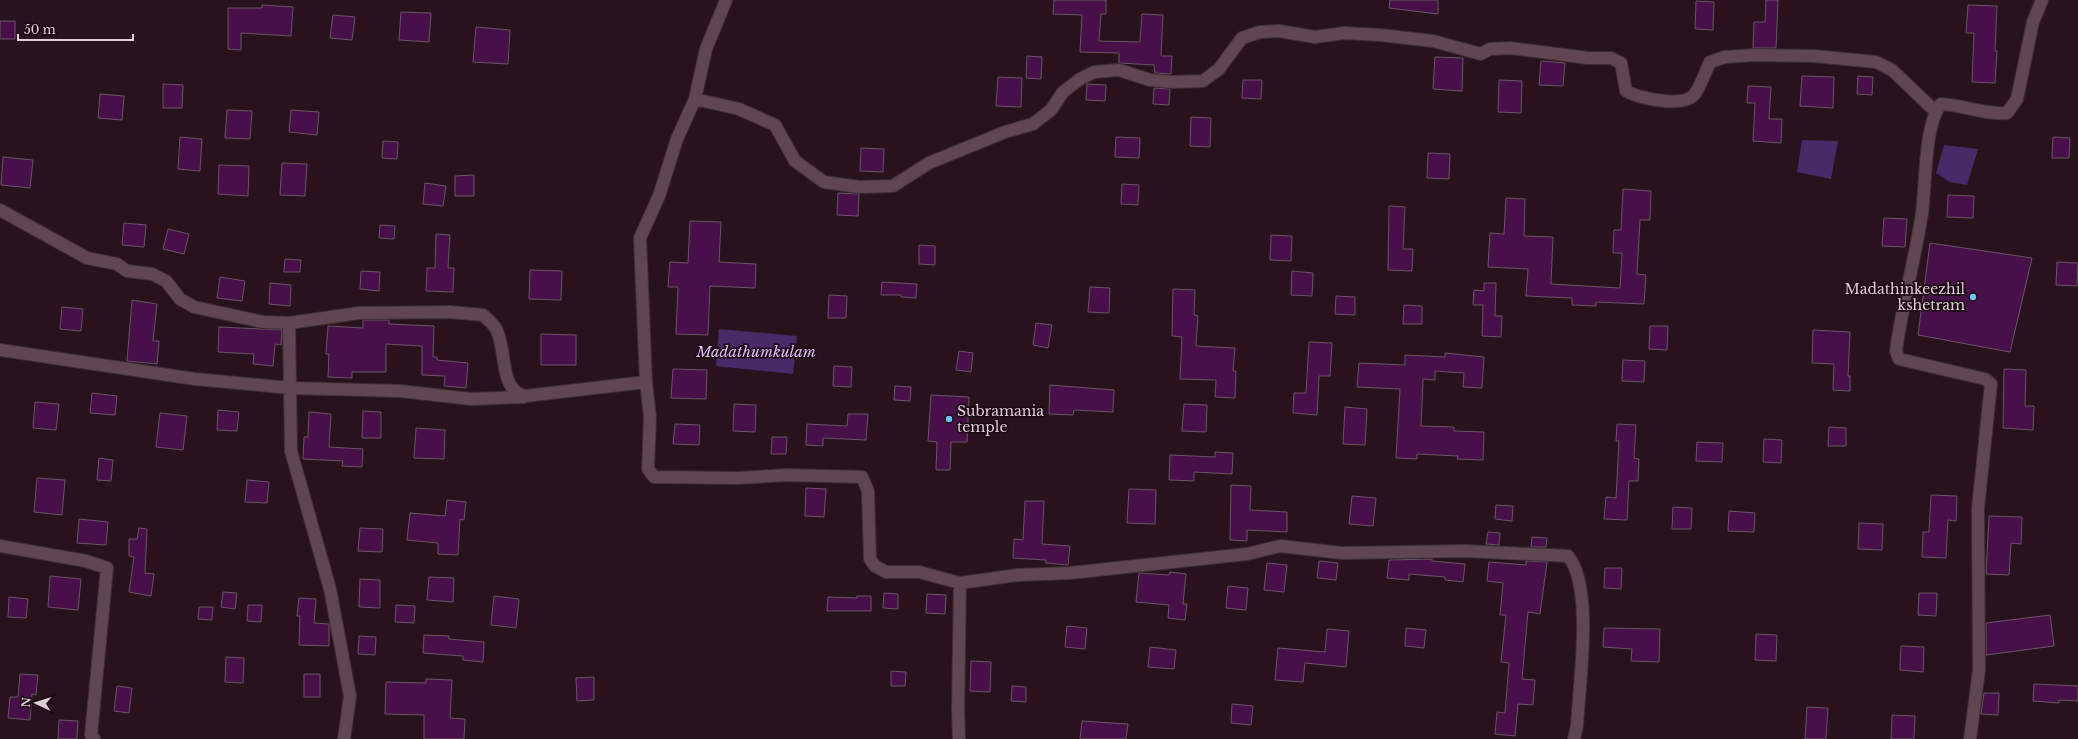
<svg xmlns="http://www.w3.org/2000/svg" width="2078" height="739" font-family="'Libre Baskerville',serif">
<rect width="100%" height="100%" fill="#28131d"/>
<path fill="#4a2969" d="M1802,140L1838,141L1831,179L1797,172Z
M1944,145L1978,149L1967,185L1950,182L1936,173Z
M719,329L797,336L793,374L716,366Z"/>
<path fill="#481048" stroke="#685467" d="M1054,0H1106V14H1101L1099,41L1140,42L1142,14L1163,15L1161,56H1172L1171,74L1155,73L1154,65L1119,63V53L1080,52L1082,15L1053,14Z
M1390,0H1438V14L1389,8Z
M1766,0H1778L1776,48H1753L1754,22H1765Z
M1696,1L1714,2L1713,30L1695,29Z
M262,5L293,7L291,36L241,33V50L228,49V8H262Z
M1968,5L1997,6L1995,51H1997L1995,83L1972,82L1974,33H1966Z
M401,12L431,13L429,42L399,40Z
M333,15L355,17L352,40L330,38Z
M0,21H15V39H0Z
M476,27L510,30L508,64L473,62Z
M1027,56L1042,57L1041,79L1026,78Z
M1435,57L1463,58L1462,91L1433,89Z
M1541,61L1565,63L1563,86L1539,85Z
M1802,76L1834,77L1833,108L1800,106Z
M1858,76L1873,77L1872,95L1857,94Z
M998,77L1022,78L1021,107L996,106Z
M1243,80H1262L1261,99L1242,98Z
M1499,80L1522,81L1521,113L1498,112Z
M163,84L183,85L182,108H163Z
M1087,84L1106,85L1105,101L1086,100Z
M1748,86L1771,87L1769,119H1782L1781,143L1753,141L1755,103H1747Z
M1154,88L1170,89L1169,105L1153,104Z
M100,94L124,96L122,120L98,118Z
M227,110L252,111L250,139L225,138Z
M291,110L319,112L317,135L289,132Z
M1191,117L1211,118L1210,147L1190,146Z
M180,137L202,139L200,171L178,169Z
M1116,137L1140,138L1139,158L1115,157Z
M2053,137L2070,138L2069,158H2052Z
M383,141L398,142L397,159L382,158Z
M861,148L884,149L883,172L860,171Z
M1428,153L1450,154L1449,179L1427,178Z
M3,157L33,160L30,188L1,185Z
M282,163L307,164L305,196L280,195Z
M219,165L249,166L248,196L218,194Z
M474,175V196H455V176Z
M425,183L446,186L443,206L423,204Z
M1122,184L1139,185L1138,205L1121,204Z
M1623,189L1651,191L1650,220H1640L1637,274L1646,275L1644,304L1596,302V306L1572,305V298L1526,296L1528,269L1488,267L1490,233L1504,234L1506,198L1525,199L1524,236L1553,237L1551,284L1620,288L1622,253H1613L1614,230H1621Z
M838,193L859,194L858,216L837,215Z
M1948,195L1974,196L1973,218L1947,217Z
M1389,206L1405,207L1403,249H1413L1412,271L1388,270Z
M1884,218L1907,219L1905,247L1882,246Z
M690,221L721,222L719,262L756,264L755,288L710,286L708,335L676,334L678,287H668L670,262L688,263Z
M124,223L146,225L144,247L122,245Z
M380,225L395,226L394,239L379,238Z
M168,229L189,234L184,254L163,249Z
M436,234L450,235L448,268H454L453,292L426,291L427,268H435Z
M1271,235L1292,236L1291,261L1270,260Z
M1930,243L2032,258L2010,352L1918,335Z
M919,245L935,246V265L919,264Z
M285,259L301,260L300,272H284Z
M2057,262L2078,263L2077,286L2056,285Z
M530,270L562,271L561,300L529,299Z
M361,271L380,272L379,291L360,289Z
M1292,271L1313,273L1312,296L1291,295Z
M220,277L245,281L242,301L217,298Z
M882,282L917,284L916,298L901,297V295H881Z
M270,283L291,285L290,306L269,304Z
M1484,283H1496L1495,316H1502L1501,337L1482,336L1483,305H1473L1474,290L1484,291Z
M1090,287L1110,288L1109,313L1088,312Z
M1173,289L1195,290L1194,315L1198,316L1196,346L1235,348L1233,371H1236L1235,398L1215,397L1216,380L1180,379L1182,337L1172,336Z
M829,295L847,296L846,318H828Z
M1336,296L1355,297V315L1335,314Z
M132,300L157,304L153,341H159L157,364L127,361Z
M1404,305L1422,306V324H1403Z
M62,307L83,309L81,331L60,329Z
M363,320H389V324L434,326L433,357H437V360L468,363L466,388L444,386L445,376L422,375V346L386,344V372H352V378L328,377L329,354H326L328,326L363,328Z
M1036,323L1052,325L1048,348L1033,345Z
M1650,326H1668L1667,350L1649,349Z
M219,327L282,330L281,345L275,344L273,366L253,364L254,354L218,352Z
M1813,330L1850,332L1848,376H1850V391L1833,390L1834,364L1812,363Z
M541,334L576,335V365H541Z
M1309,342L1332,343L1330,376H1319L1317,415L1293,413L1294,393H1306Z
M959,351L973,353L971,372L956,370Z
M1445,353L1484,357L1482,388L1463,387L1464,373L1435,371V380L1423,379L1421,426L1454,427V431L1484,432L1483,460L1457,459L1458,456L1417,454V459L1396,458L1400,389L1357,387L1359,363L1405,365V355L1445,357Z
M1623,360L1645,361L1644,382L1622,381Z
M834,366L852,367L851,387L833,386Z
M673,369L707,370L706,399L671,398Z
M2004,369L2026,370L2025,406H2034L2033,430L2003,428Z
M1050,385L1114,390L1113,412L1074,410L1073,415L1049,414Z
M895,386L911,387L910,401L894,400Z
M92,393L117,396L115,415L90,413Z
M931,395L969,397L967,442H951L950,470H936L937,442L928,441Z
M35,402L59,404L56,430L33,428Z
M734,404L756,405L755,432L733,431Z
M1184,404L1207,405L1206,432L1182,431Z
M1345,407L1367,409L1365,445L1343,444Z
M218,410L239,412L237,431L217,430Z
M363,411L381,412V438H362Z
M309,412L331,414L329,447L363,449L362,467L342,466L343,461L303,459L304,437H308Z
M160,413L187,416L183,450L156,447Z
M848,414H868L866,440L823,438V446L806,445L807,424L847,426Z
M675,424L700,425L699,445L673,444Z
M1617,424L1636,425L1634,458L1639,459L1638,481H1629L1627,520L1604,519L1606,497L1616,498L1619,441H1616Z
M1829,427L1846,428V446H1828Z
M416,428L445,430L444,459L414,458Z
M772,437H787L786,454H771Z
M1764,439L1782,440L1781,463L1763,462Z
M1697,442L1723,443L1722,462L1696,461Z
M1215,452L1233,453L1232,474L1194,472V481L1169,480L1170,455L1215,457Z
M99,458L113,460L111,481L97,480Z
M37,478L65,480L62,515L34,512Z
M247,480L269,482L267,503L245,502Z
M1231,485L1251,486L1250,510L1287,512V532L1247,530V541L1230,540Z
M806,488L826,489L824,517L805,516Z
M1129,489L1156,490L1155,524L1127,523Z
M1931,495L1957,496L1956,521L1948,520L1946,558L1922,557L1923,532H1929Z
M1352,496L1376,498L1373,526L1349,524Z
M447,500L466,502L464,520L460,519L458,555L438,554V543L407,540L410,513L445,516Z
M1025,501H1044L1042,544L1070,546L1068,565L1046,563V560L1013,558L1014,539L1023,540Z
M1496,505L1513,506L1512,521L1495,519Z
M1673,507L1692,508L1691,529H1672Z
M1729,511L1755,513L1754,532L1728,531Z
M1989,516L2022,517L2021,544L2011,543L2009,575L1986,574Z
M79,519L108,522L106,545L77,543Z
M1859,523L1883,524L1882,550L1858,549Z
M139,528L147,529L145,573L154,574L151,596L129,592L134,557L129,556V539H137Z
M360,528L383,529L382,552L358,551Z
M1488,532L1500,533L1499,545L1486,544Z
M1532,537L1547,538L1546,547H1531Z
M1432,559V561L1465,564L1463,582L1445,580V577L1409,574V580L1387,578L1389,560Z
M1319,561L1338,563L1336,580L1317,578Z
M1526,561L1547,562L1540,614L1528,612L1522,679L1535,680L1533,705L1518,704L1515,736L1495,734L1497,712L1505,713L1509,663L1501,662L1506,615H1500L1503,583L1487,581L1489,562L1526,565Z
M1267,563L1287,565L1284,592L1264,590Z
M1605,568H1622L1621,589L1604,588Z
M1170,572L1186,574L1183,604H1187L1185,620L1168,618L1169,605L1136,602L1139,573L1169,575Z
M50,576L81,579L78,610L48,607Z
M429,577L454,578L453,602L427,600Z
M360,579L380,580V608L359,607Z
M1228,586L1248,588L1246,610L1226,608Z
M223,592L237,593L235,609L221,607Z
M884,593L898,594V609L883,608Z
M1919,593H1937L1936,616L1918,615Z
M927,594L946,595L945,614L926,613Z
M494,596L519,599L516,628L491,625Z
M857,596H871V611H827L828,597L857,598Z
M9,597L28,599L26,618L8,617Z
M299,598L316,599L314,623L329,624V646L299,645L300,616H297Z
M248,605H262L261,622L247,621Z
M396,605L415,606L414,623L395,622Z
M199,607H213L212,620L198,619Z
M2050,615L2054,646L1986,655V623Z
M1067,626L1087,628L1085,649L1065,647Z
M1406,628L1426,630L1424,648L1405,646Z
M1604,628L1660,629L1659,662L1631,661L1632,649L1603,647Z
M1327,629L1349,631L1346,667L1305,663L1303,682L1275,680L1278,648L1325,652Z
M1756,634L1777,635L1776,661L1755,660Z
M424,635L449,636V639L484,642L483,662L463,660V656L423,653Z
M359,636L376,637L375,655L358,654Z
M1901,646L1924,647L1923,672L1900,670Z
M1150,647L1176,650L1174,669L1148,667Z
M226,657L244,658L243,683L225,682Z
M971,661L991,662L990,692L970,691Z
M891,671L906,672L905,686H891Z
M20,674L38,675L36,695L32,694L30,720L8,718L10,697H18Z
M304,674H320V697H304Z
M594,677V700L577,701L576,678Z
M426,679L452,680L450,718L465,719L464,739H424V715L385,714L386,682L426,683Z
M2034,684L2078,686V701L2059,700V703L2033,701Z
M117,686L132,688L129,713L114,711Z
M1012,686L1026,687V702L1011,701Z
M1984,693H1999L1998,715L1981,714Z
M1232,704L1253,706L1251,725L1231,723Z
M1807,707L1828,708L1826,739H1805Z
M1892,715L1915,716L1914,739H1891Z
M59,720L78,721L77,739H58Z
M1082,721L1128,724L1126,739H1080Z"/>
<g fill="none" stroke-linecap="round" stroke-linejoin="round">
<defs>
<path id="street" d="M726,0L706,49L695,99L677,139L659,196L640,238L646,382L650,417L648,469L654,477L738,478L787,475L862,477L868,491L870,559L875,566L886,572H919L960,583L1018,575L1070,573L1247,554L1280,546L1342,553L1466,551L1568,556C1594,587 1579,686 1577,726L1574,739
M695,99L739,109L775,125L795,161L824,182L859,187L893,186L929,163L1005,132L1033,124L1051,110L1063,92L1080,79L1094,72L1119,70L1150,80L1173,82L1203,81L1219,69L1242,38L1260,32L1279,31L1315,37L1344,33L1380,35L1433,41L1481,54L1490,49L1510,48L1588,58H1611L1621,63L1626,91C1639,98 1682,108 1694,95C1700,88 1706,70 1710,62L1725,57L1755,55L1814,56L1876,62L1892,70L1935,111
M0,210L87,258L117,264L127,271L152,274L166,281L180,299L194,307L263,322L289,323L359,313L450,312L483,315C487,319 495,325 497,331C507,352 499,390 525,396L646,382
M289,323L291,451L330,589L350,696L344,739
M0,350L195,379L290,388L400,391L471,399L524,397
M0,546L86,561L107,568L91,735L94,739
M959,739L958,711L960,583
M1970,739L1979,670L1978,508L1991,384L1985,379L1899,359L1896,351C1902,305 1915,260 1922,213C1926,185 1924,125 1941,104C1964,105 1984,115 2007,113L2017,99L2033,22L2042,0"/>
</defs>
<use href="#street" stroke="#3e2f35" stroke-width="14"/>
<use href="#street" stroke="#5f4651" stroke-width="12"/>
</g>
<g fill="#70c1f4" stroke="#1e0a14" stroke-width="1.5">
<circle cx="1973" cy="297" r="4"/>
<circle cx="949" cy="419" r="4"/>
</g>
<g text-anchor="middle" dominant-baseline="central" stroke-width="3.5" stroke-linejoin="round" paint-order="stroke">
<g font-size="14" fill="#dfd0d6" stroke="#1e0a14" text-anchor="end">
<text x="1965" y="289">Madathinkeezhil<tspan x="1965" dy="16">kshetram</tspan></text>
<text x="957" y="411" text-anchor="start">Subramania<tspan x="957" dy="16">temple</tspan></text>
</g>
<g font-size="15" font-style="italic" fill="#d9bef8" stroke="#1e0a14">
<text x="756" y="351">Madathumkulam</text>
</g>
</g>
<g transform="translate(36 703) rotate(274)" stroke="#1e0a14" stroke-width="3" paint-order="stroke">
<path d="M0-3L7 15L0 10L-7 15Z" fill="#dfd0d6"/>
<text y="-6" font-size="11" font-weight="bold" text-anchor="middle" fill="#dfd0d6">N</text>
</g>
<path d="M18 34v6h115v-6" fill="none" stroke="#dfd0d6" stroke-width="2"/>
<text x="24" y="34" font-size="12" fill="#dfd0d6" stroke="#1e0a14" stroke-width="3" paint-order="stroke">50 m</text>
</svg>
